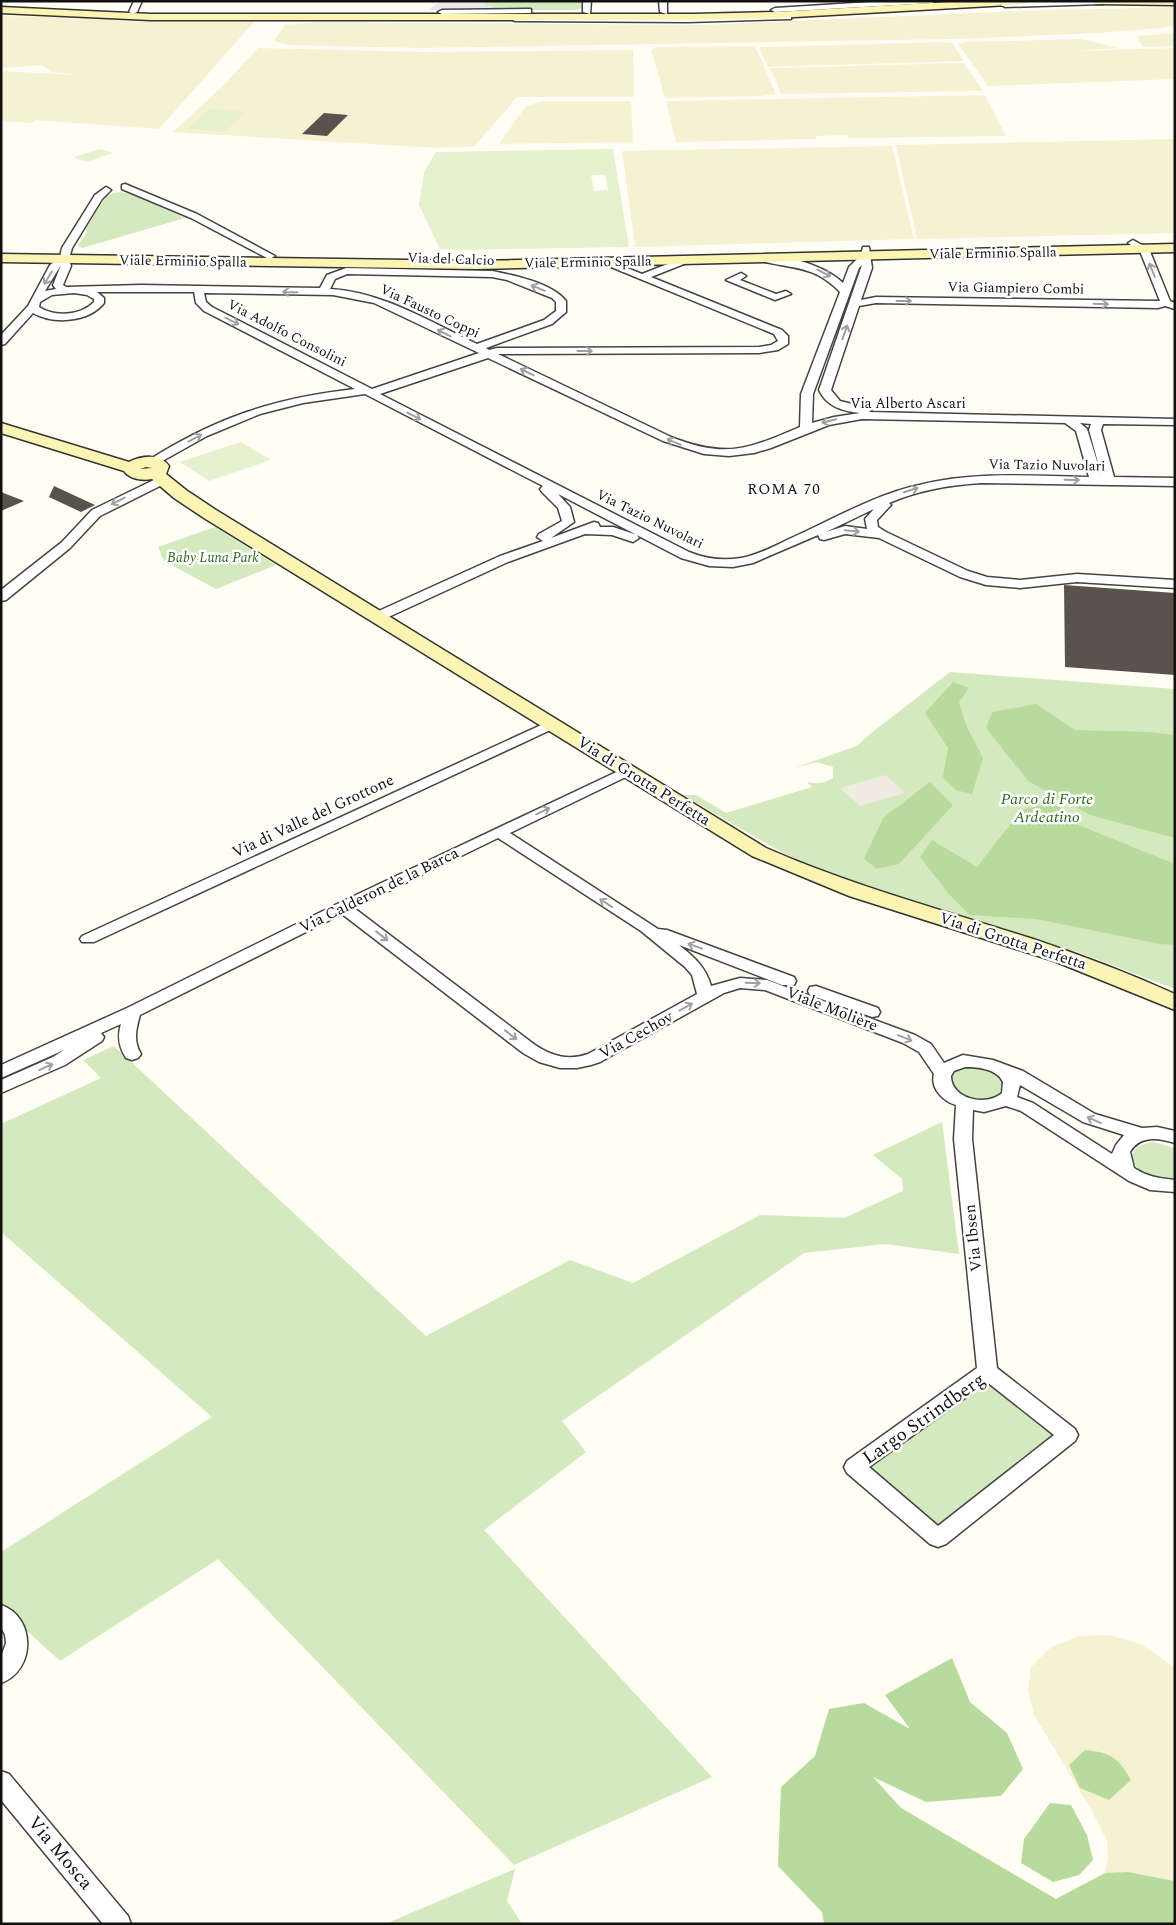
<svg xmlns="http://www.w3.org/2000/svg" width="1176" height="1925" font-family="Spectral,serif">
<rect width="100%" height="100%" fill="#fffdf4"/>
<path fill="#ede6ee" d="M441,1H500L490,10H428Z"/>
<path fill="#f5f2d4" d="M1175,7V26L1161,28L1099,33L955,39L419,48L287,45L274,41L285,25L319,22L702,25L1019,11Z
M1,16L179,20L255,21L159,129L35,120L31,123L1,121V71L77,75L52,72L41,65L1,68Z
M1175,33V46L1142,47L1137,36Z
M1081,39L1118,48L1072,51L1175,48V79L988,86L958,44L965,42Z
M944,42L952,43L964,61L768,67L759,47Z
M755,46L776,94L761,96L665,98L651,50L657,47Z
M258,48L424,52L633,50L634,97H517L474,147L438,148L173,132L223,86Z
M964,63L983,91L781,94L770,68Z
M985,95L1006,136L848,138L846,135L816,136L817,139L676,142L666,101Z
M542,101H631L633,142L499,144L526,106Z
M1175,139V233L917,239L896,145Z
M892,146L914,239L635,247L622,151Z
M1109,1635L1141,1644L1175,1668V1881L1128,1872L1105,1873L1108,1858L1107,1841L1092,1811L1034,1715L1028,1690L1031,1667L1051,1647L1079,1636Z"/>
<path fill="#d4e9be" d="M483,1H583V8L575,10H490L492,6H486Z
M119,192L132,194L185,218L82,248L78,246L87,231L85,230L107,195Z
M215,527L276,565L216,589L164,561L158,547Z
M950,672L1175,689V989L1083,954L879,890L820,869L783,853L683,795H696L726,813L812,787L807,782C817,784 824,784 833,778V767L817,762L794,768L857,746L870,734Z
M114,1046L426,1336L570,1260L633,1283L760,1215L844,1218L903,1191L902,1179L873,1155L942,1122L959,1254L885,1244L804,1253L562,1421L586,1452L484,1530L712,1777L514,1865L218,1559L60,1661L1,1607V1552L212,1417L1,1232V1124L101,1078L83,1060Z
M980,1066L994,1072L1002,1082C1003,1106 966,1103 954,1090C952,1087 951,1082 950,1078C957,1066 968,1067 980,1066Z
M1153,1142L1175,1148V1178C1141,1183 1110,1149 1153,1142Z
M988,1379L1056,1434L936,1528L867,1467Z
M515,1869L507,1901L522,1924H385Z"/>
<path fill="#b9da9d" d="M953,682L969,688L959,702L966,725L983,758L972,794L955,790L943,777L948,748L925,713Z
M1036,704L1075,730L1148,732L1175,735V838L1090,815L1028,781L986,728L992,712Z
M930,782L953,805L899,864L877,869L864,859L883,818Z
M1055,802L1076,824L1175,864V945L1160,944L1036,919L970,915L948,893L920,857L932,840L977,867L1021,810Z
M952,1658L970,1702L1007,1733L1023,1769L1001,1796L926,1802L873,1777L901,1808L1056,1899L1105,1873L1128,1872L1175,1881V1924H824L822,1912L778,1866L781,1787L815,1756L829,1709L864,1703L910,1729L885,1695Z
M1085,1750C1111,1753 1117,1756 1131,1780L1109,1800L1080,1788L1069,1765Z
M1050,1803L1071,1805L1087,1835L1093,1860L1079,1875L1053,1882L1021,1863L1024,1839Z"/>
<path fill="#e5f1cf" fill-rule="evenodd" d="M210,109L246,112L224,132L187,129Z
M100,149L113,153L87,162L73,157Z
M613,149L629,247L458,250L440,249L419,205L424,172L436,152ZM591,175H605L608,190L594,191Z
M241,442L271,460L209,481L180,462Z"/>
<path fill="#f0ece2" d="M886,775L905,793L860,806L840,788Z"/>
<path fill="#59524d" d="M324,113L348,115L327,136L302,134Z
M54,486L95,505L81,512L49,497Z
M1,492L24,501L1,511Z
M1064,585L1175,593V675L1065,667Z"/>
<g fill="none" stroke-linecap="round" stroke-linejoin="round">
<defs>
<path id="street" d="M134,1H142L137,12L133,14L129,12Z
M583,1H591L590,14L583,12Z
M659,1H667V14L660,12Z
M888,1H936L932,3L775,12L771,10L775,8Z
M1054,1H1106L1107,2L1103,4L1005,7L1001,5L1005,3Z
M528,9H531V13L442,14L438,12L442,10Z
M788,15H791V19L688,22L515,21L511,19L515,17L688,18Z
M125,184L197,214L275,256L270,259L267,258L191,218L122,189V185Z
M106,187L111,190L102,199L72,248L69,259L71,266L63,285L66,287L141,285L320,288L327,275L346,268L492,271C513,275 552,283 566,301V312L552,324L486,348L489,350L497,348L759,347L771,345L778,341L774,334L599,262L601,260H607L642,274L683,258H689V262L651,277L782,330L788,336V344L778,350L759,353L498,354L671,437C727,459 748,449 800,427L801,394L840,292C814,265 793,269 761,261V257C783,252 827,267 843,283L849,267L861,255L863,247H869L872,268L861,300L876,297L1160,301L1140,251L1128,243L1133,240L1149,249L1170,301L1175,303V309L1165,306L1158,308L876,303L859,306L831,390L840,401L869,408L871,410L869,412L1175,419V425L1103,424L1101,430L1114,477L1175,478V486L981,483C949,485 919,490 889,503L891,505L877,520L878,527L886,532L968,571L987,577L1020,580L1077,574L1175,580V588L1077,582L1020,588L986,585L960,577L879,538L845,534L824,540L820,539L818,535L753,563L733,567L709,566L681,558L558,494L570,507L574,522L551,538L594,522L598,523L600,527H613L637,535L639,538L633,542L612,535L585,534L508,562L382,620H372L370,617L372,614L500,556L543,541L537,537L539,534L562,521L558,508L542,492L540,489L543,486L365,394L303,403L260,414L207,436L157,464H149L147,462L149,460C217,417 275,398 355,389L204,311L196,303L194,292H97L104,298V303C89,322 54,325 33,313L5,344L1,345V335L28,306L50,265L60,257L62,248L95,195ZM61,265L53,285L56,289L45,291ZM862,265L819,390C827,407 843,411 860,413L834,417L812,423L813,394L859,268ZM347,274L492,277L507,280L552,298L556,302V311L544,320L477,344C430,322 383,292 330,289L335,279ZM74,293L87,295L94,299V302C80,316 55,317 39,307L40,302L52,295ZM204,293L333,295L374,303L479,353L372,389L212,307L206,302ZM488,358L663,441L704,454L729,456L754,453L771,448L829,425L862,419L1065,423L1076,431L1089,477C1032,476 975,471 919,485C873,495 830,521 787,540C773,547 757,555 741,558C723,561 706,559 689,552L380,394ZM1080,423L1091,424L1089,430L1102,477L1087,429ZM874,509L865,519L867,529L845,526L826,532Z
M741,273L746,276L740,280L776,294L786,291L791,294L775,300L726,280Z
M162,476L168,480L166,483L100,516L70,548L6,600L1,601V590L62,542L92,510Z
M552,720L557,721L559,724L557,727L94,942H82L80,939L82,936Z
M627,767L632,768L634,771L632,774L510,833L658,929L667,930L794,977L796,981L794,985H782L679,945C694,957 706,967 711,986L740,978L767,980L915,1035L931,1044L944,1063L963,1055L993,1060L1023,1071L1095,1114L1142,1128L1157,1127L1175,1131V1143C1158,1138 1140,1135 1130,1152L1134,1168C1148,1177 1159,1178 1175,1180V1192L1150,1190L1129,1181L1021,1111L1006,1106L984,1112L973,1110L972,1139L997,1368L1075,1429L1078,1435L1075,1441L946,1544L938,1547L930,1544L847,1473L844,1467L847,1461L977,1368L954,1139L956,1105C943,1101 930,1088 934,1074L919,1052L903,1043L765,990L740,988L724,993L600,1062L591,1065L577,1068H560L539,1062L523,1053L342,914L140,1015C136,1029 133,1041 141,1054L138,1058L132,1060L126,1058C119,1047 117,1037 121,1024L101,1033L104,1037L102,1041L65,1065L1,1093V1080L53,1057L64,1050L1,1078V1065L127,1008L337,904ZM498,838L641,931L685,967L692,975L697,994L588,1054C568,1061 552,1056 535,1045L354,908ZM965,1067C979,1067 997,1069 1003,1082L1002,1093C986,1107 951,1099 951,1076L954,1071ZM1020,1085L1083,1122L1124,1135L1116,1145L1112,1154L1033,1103L1017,1097ZM987,1382L1054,1435L938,1526L869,1467Z
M816,986L878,1008L880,1012L878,1016L872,1017L810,995L808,991L810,987Z
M1,1605C36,1617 36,1670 1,1683V1657L6,1643L5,1635L1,1627Z
M1,1771L9,1774L128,1916L131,1924H103L1,1800Z"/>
<path id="secondary" d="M965,1H1030L1025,4L777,18L694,20H151L1,13V7L151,14H694L777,12Z
M1091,1H1175V5L1096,4Z
M1175,244V252L476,269L1,262V254L476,261Z
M1,423L129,462C141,456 160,453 169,466L166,474L186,490L216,510L766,848C853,886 943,910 1033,939C1081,955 1128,973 1175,994V1010L1054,961L849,896L752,856L204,518L174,498L152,479C142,481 130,479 124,471L1,433ZM146,467L152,468L140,469Z"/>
</defs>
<use href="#street" stroke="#444" stroke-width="3"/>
<use href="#secondary" stroke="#333" stroke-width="3"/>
<use href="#street" fill="#fff" fill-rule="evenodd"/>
<use href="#secondary" fill="#fcf4b2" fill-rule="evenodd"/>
</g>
<defs><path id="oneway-shaft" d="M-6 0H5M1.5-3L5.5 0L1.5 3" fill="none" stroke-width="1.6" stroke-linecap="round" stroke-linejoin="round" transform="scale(1.25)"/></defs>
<g stroke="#a0a0a0">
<use href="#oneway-shaft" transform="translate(1152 270) rotate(-112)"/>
<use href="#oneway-shaft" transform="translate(824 273) rotate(27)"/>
<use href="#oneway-shaft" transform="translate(48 278) rotate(121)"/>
<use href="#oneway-shaft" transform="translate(538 288) rotate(-158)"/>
<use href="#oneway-shaft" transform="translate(290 292) rotate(-179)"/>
<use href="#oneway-shaft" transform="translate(904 301)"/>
<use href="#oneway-shaft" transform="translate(1101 304) rotate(2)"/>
<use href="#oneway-shaft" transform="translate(232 321) rotate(27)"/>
<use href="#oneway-shaft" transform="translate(845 332) rotate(-70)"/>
<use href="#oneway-shaft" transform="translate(444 333) rotate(-154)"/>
<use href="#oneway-shaft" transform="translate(585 351)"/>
<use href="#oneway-shaft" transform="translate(527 372) rotate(-154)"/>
<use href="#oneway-shaft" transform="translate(414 416) rotate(27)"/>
<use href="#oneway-shaft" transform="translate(829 421) rotate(166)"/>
<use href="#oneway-shaft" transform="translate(195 438) rotate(-28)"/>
<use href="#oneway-shaft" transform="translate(674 442) rotate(-157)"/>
<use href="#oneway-shaft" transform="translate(1072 480) rotate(1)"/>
<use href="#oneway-shaft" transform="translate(911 490) rotate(-18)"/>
<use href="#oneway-shaft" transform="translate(118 501) rotate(153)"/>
<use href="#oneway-shaft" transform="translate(852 531) rotate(5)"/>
<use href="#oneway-shaft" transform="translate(543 811) rotate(-26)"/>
<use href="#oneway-shaft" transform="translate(606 903) rotate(-146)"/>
<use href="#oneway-shaft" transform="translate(382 936) rotate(38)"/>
<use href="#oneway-shaft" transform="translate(695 946) rotate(-160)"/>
<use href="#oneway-shaft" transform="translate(753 983) rotate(2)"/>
<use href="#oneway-shaft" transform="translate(686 1007) rotate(-29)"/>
<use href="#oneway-shaft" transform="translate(511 1035) rotate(38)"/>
<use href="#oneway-shaft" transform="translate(905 1038) rotate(23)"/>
<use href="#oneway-shaft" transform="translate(46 1067) rotate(-24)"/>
<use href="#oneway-shaft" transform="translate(1094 1120) rotate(-156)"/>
</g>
<g text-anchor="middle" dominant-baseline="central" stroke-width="5" stroke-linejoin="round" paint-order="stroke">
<g font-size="14" fill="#111" stroke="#fff">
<text transform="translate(993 253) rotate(-1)">Viale Erminio Spalla</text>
<text transform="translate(451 259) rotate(2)">Via del Calcio</text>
<text transform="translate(183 261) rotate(1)">Viale Erminio Spalla</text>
<text transform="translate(588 262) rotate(-1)">Viale Erminio Spalla</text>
<text transform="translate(1016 288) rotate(1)">Via Giampiero Combi</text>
<text transform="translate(430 311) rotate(25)">Via Fausto Coppi</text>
<text transform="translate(287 333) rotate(27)">Via Adolfo Consolini</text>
<text x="908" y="403">Via Alberto Ascari</text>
<text transform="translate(1047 465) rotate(1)">Via Tazio Nuvolari</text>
<text transform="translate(650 519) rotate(26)">Via Tazio Nuvolari</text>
</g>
<g font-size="14" font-style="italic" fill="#306821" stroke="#fff">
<text x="213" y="557">Baby Luna Park</text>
</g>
<g font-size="15" letter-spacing="1" fill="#111" stroke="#fff">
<text x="784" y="489">ROMA 70</text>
</g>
<g font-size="16" fill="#111" stroke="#fff">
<text transform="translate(644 781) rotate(32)">Via di Grotta Perfetta</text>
<text transform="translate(313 816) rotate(-25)">Via di Valle del Grottone</text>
<text transform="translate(379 890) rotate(-26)">Via Calderon de la Barca</text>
<text transform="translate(1013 941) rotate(18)">Via di Grotta Perfetta</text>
<text transform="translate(832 1009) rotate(21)">Viale Molière</text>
<text transform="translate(636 1035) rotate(-29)">Via Cechov</text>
<text transform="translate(973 1238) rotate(-96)">Via Ibsen</text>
</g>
<g font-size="16" font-style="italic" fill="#306821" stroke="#fff">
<text x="1047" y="799">Parco di Forte<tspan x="1047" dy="18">Ardeatino</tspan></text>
</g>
<g font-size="19" fill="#111" stroke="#fff">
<text transform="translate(924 1419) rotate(-35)">Largo Strindberg</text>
<text transform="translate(60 1853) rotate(50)">Via Mosca</text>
</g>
</g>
<rect width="1176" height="1925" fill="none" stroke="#111111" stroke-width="5"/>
</svg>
